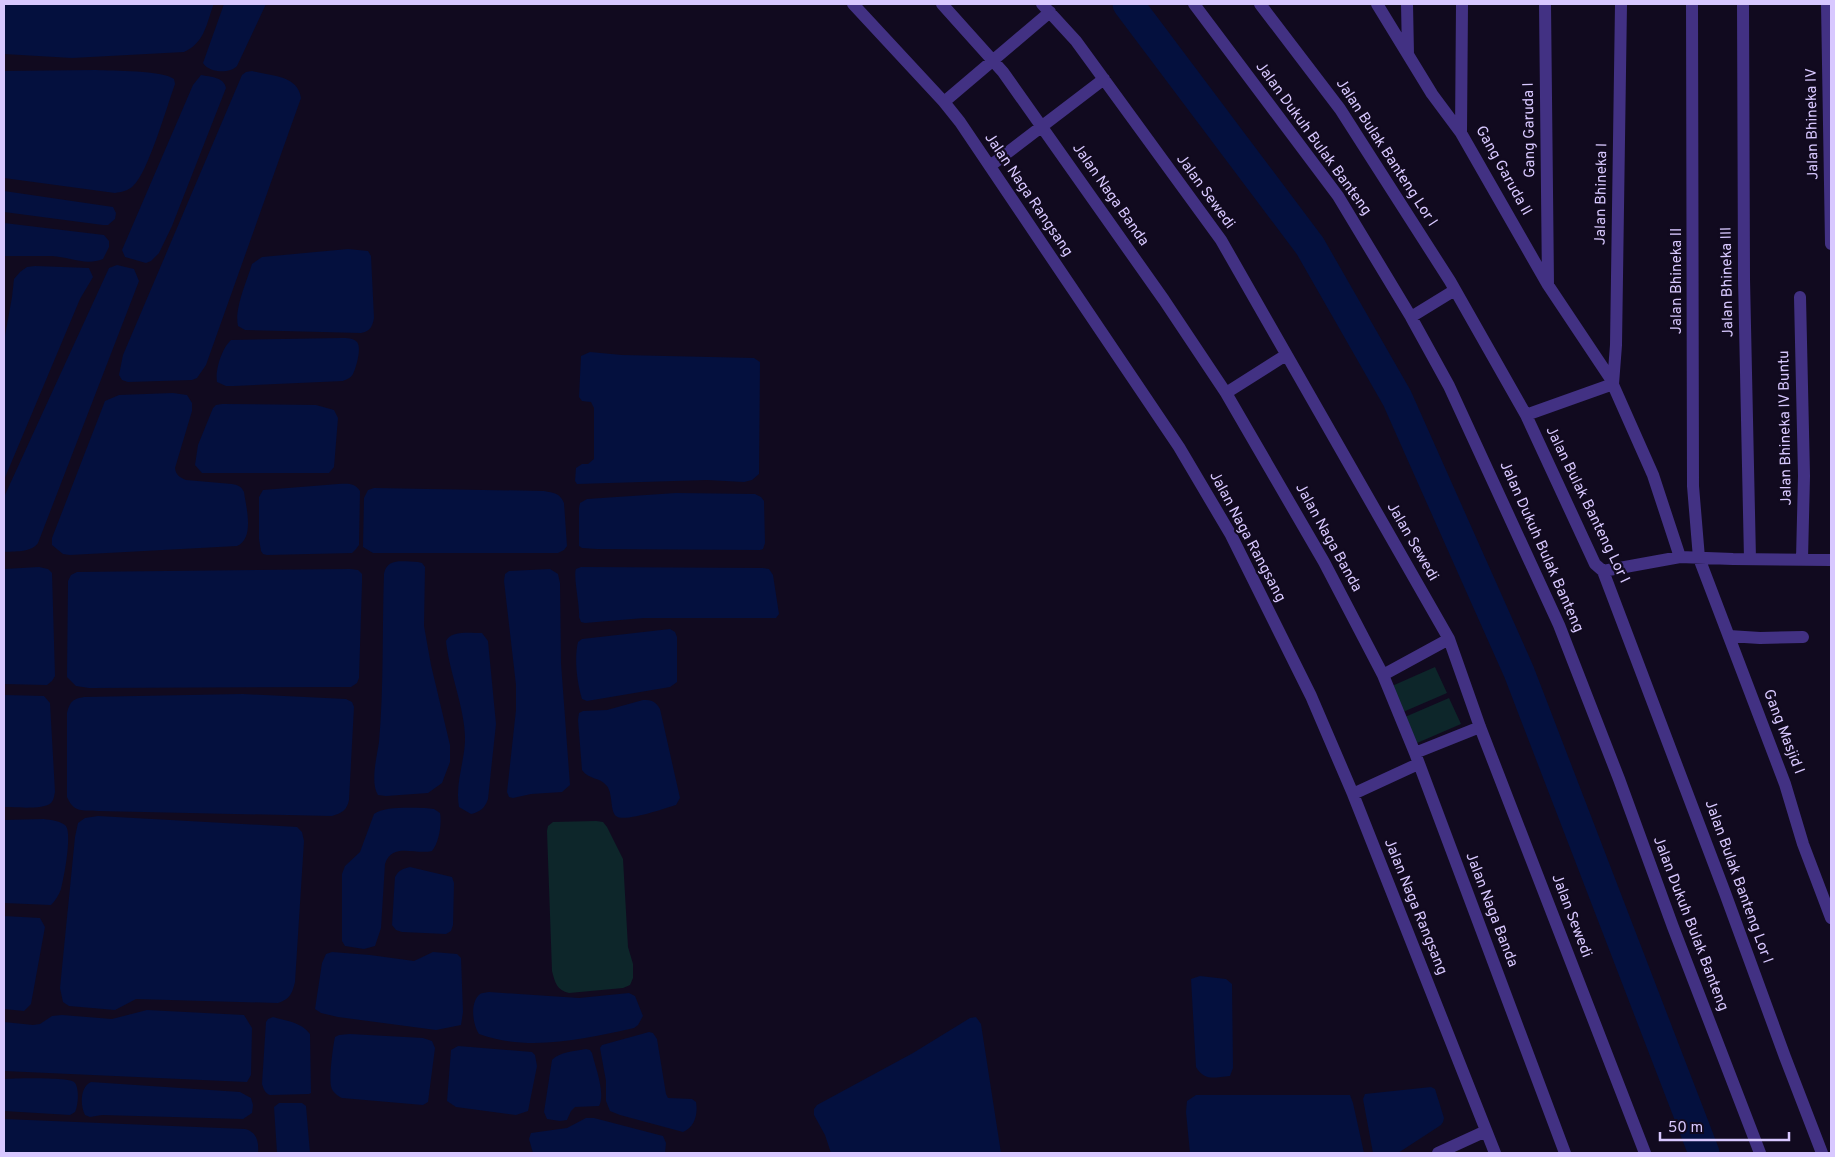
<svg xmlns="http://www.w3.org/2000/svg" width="1835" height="1157" font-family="Overpass,sans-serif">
<rect width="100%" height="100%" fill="#110a1f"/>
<path fill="#0d262a" d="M1435,667L1447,693L1403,712L1392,686Z
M1449,698L1461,724L1417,743L1405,717Z
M596,821L603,822L607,827L623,859L628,947L633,964V978L630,985L623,988L569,993C557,990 555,983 552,971L547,831L548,826L553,822Z"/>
<path fill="#04103e" d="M28,4H213V6C206,26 204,43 184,52L72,58L4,54V5Z
M224,4H266L237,66C230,74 209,73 203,63Z
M96,70C113,71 162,70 174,79L175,84C167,106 148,173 133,186C128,191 121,192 115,193L4,178V71Z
M252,71C271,76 298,75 301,98L206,365L197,378L192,380L128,382L122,380L119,375L123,355L242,75L246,72Z
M201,75C211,77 224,77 226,88L172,226L159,253L151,261L146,263L125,257L122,250L193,85Z
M4,191L113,207L116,213L115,219L108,225H103L4,212Z
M4,223L104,235L109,241V247L103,259C86,266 69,257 52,256C36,256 20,256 4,256Z
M348,249L368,251L371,256L374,318C372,328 370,331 361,333L245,330L238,326C234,309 247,281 252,264L262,257Z
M117,265L134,269L139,281L38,543C31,553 14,551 4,552V497L109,268Z
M35,266L89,268L93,277L80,299L4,480V341L12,297L14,279L20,272L27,267Z
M342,338C346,338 354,338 357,342C362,348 356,368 353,374C351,378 347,379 343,381L234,386H226L217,382C215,370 222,348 231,340Z
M590,352L622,355L754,358L760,362L759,474L752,480L744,482L707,480L577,484L575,481L576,468L582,464H588L594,459V408L591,402L582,401L579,397L581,356Z
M173,393L187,395L192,403V411L175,468C176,475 179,477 186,480L232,484C238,485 241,486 244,492C246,507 255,538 237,546L70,555L63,554L52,545V538L105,401L119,395Z
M222,404L316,405L334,410L338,418L334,467L329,473H202L195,465L198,445L213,408L216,405Z
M338,484C347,484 354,482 360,491L359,545L356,549L352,553L267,555L263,554L261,551L259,539V497L263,490Z
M374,488L544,491C554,493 560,493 564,503L567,546L564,550L558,553H373L363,547L364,498L368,490Z
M676,493L755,494L761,497L764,501L765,543L763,549L760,550L597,549L582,548L579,546V508L580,503L587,499Z
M418,562L422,563L425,567L424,626L431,665L450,745V762L442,783L428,793L386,796L378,795C370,783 377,756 379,742C384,687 382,630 384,574C387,557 404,562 418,562Z
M39,567L48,569L52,573L55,676L52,681L47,685L4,684V569Z
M581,567L763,568L769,569L773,575L779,614L776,618H644L585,623L581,622L579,617C580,606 573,576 576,569Z
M350,569L358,570L362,574V583L359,678L357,683L351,687L89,688L76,686L67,677L68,581L71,575L77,572Z
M550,569L558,574L560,583L561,663L570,785L562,792L531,794L513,798L509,797L507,792L516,710V685L504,581L505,574L509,571Z
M670,629L675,632L677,637V682L670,687L587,701L582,699C577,682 574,659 578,642L582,639Z
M482,633L488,641L496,724L488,799C485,808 480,812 471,814L459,807C455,784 464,764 465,741C466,711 449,672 446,641C451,630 471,633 482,633Z
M243,694L346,699L352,702L354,707L349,800C347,810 342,813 332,816L98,811C82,810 74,813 67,797V713C70,702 72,699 84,697Z
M4,695L44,696L50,703L55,792C54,796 54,800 51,803C44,810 14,807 4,807Z
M643,700C652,700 655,701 660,709L680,798L676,805C666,808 623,823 616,816C610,811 613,794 607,786C600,777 589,780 582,770L578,720L579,713L583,711L607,710Z
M425,808L434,809L440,813C442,824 439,843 432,851C415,855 392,842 385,864L381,928L375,946L364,949L345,946L342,941V874L345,866L360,852L374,814C384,806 412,808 425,808Z
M98,816L297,827L302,832L304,841L295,982C292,994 290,999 278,1003L136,999L115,1010L69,1006L63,1002L60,988L75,837L78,823L85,818Z
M44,819C51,820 61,821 66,826C72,835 64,878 61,889C59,895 55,901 51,905L4,903V820Z
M410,867L452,877L454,883L453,925L451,931L446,934L402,932L396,930L392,925L395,877C399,870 402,869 410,867Z
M4,916L40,918L45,927L31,1004L24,1011L4,1009Z
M332,952L370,955L414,961L433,952L457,954L461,958L463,1012L461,1025L436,1030L338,1017L321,1013L315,1009L322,963L326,954Z
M1200,976L1226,979L1232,984L1233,1068L1230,1076C1215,1077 1205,1082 1196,1067L1191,979Z
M489,992L579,998L629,993L635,996L643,1016L638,1025L634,1028C585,1039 528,1052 479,1034C473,1025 470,1005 478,996C481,992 485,993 489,992Z
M147,1010L244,1015L252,1028L251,1075L247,1082L4,1071V1022L33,1025L40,1024L52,1016L62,1015L112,1019Z
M273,1017C287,1021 301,1022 310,1034L311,1093L309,1094L270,1095C265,1093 264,1090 262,1084L266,1022L268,1019Z
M976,1017L981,1024L1001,1153H831L825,1135L814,1115V1109L817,1105L913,1053L970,1018Z
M649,1032L653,1033L657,1039L666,1094L668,1098L692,1099L696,1102C698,1114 695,1127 683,1132L620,1115L610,1111L606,1101V1081L600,1048L602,1045Z
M350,1034L423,1038L432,1041L435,1048L428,1102L423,1105L342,1098C338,1096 332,1092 331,1086C329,1077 333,1046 335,1037L339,1035Z
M458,1046L532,1052L535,1055L537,1066L528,1111L516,1115L456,1107L447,1101L451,1050Z
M586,1049L590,1050L592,1053C595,1066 606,1094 599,1106L575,1107L571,1111L567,1120L560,1121L547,1119L544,1112L552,1060C559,1052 575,1051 586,1049Z
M4,1079C13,1078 69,1077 74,1082C80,1087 78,1106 75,1112L70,1115L4,1111Z
M91,1082L240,1092L251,1098L253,1105L252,1113L243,1119L102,1115L90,1117L85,1115C80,1105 80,1087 91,1082Z
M1431,1087L1435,1089L1444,1118L1443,1122L1441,1125L1398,1153H1373L1363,1099L1365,1094Z
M1196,1095H1350L1353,1103L1364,1153H1190L1186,1112L1187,1101Z
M279,1103H302L306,1106L310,1153H277L274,1107Z
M586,1118H594L663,1136L666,1143L665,1153H533L529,1139L531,1133L567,1128Z
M4,1119L245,1129C257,1132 259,1142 258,1153H4Z"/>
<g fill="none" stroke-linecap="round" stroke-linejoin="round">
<path stroke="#04103e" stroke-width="31" d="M1128,4L1310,246L1397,398L1519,672L1704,1153"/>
<path stroke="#423183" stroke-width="12" d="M853,4L944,102L960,122L1179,447L1231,535L1311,696L1353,794L1495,1153
M942,4L1003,72L1164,300L1226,393L1324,562L1383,675L1415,753L1565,1153
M1042,4L1076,41L1221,240L1449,639L1480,727L1645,1153
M1194,4L1338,196L1411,317L1449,386L1559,625L1619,779L1673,927L1760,1153
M1260,4L1340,109L1450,281L1526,415L1595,564L1603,571L1725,893L1785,1057L1822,1153
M1377,4L1432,94L1461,133L1548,285L1610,378L1653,475L1680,557
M1407,4L1408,54
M1545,4L1548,284
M1692,4L1693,486L1699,558L1785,784L1803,844L1831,918
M1743,4L1744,279L1750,559
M1827,4L1831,244
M944,102L1050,12
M1461,133L1462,4
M990,166L1104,79
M1800,297L1804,476L1802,559
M1411,317L1455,290
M1226,393L1286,355
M1526,415L1613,384L1616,345L1621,4
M1603,571L1680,557L1733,559L1831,560
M1729,636L1760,638L1803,637
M1383,675L1449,639
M1415,753L1480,727
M1353,794L1418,764
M1438,1153L1486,1131"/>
</g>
<g text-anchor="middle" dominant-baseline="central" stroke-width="4.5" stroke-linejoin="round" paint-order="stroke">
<g font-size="15" fill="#d8c8ff" stroke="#110a1f">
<text transform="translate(1813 124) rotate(-91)">Jalan Bhineka IV</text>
<text transform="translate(1530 130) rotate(-91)">Gang Garuda I</text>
<text transform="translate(1313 139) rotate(54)">Jalan Dukuh Bulak Banteng</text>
<text transform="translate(1386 153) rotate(57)">Jalan Bulak Banteng Lor I</text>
<text transform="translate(1503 171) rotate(61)">Gang Garuda II</text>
<text transform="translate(1205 192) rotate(54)">Jalan Sewedi</text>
<text transform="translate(1602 194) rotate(-89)">Jalan Bhineka I</text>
<text transform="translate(1028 195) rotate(56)">Jalan Naga Rangsang</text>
<text transform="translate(1110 195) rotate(55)">Jalan Naga Banda</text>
<text transform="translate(1677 281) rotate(-90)">Jalan Bhineka II</text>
<text transform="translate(1728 282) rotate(-91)">Jalan Bhineka III</text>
<text transform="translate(1786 428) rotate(-91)">Jalan Bhineka IV Buntu</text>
<text transform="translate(1587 505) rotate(64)">Jalan Bulak Banteng Lor I</text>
<text transform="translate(1247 537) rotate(62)">Jalan Naga Rangsang</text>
<text transform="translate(1328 538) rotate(61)">Jalan Naga Banda</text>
<text transform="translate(1412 542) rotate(60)">Jalan Sewedi</text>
<text transform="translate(1541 547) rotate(66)">Jalan Dukuh Bulak Banteng</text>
<text transform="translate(1783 732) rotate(69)">Gang Masjid I</text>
<text transform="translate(1738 882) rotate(70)">Jalan Bulak Banteng Lor I</text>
<text transform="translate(1415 907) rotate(68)">Jalan Naga Rangsang</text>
<text transform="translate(1491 910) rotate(69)">Jalan Naga Banda</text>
<text transform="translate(1571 916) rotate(69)">Jalan Sewedi</text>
<text transform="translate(1690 924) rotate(69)">Jalan Dukuh Bulak Banteng</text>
</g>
</g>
<rect width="1835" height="1157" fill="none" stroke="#d8c8ff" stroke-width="10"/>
<path d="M1660 1132v8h129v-8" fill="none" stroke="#d8c8ff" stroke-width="2.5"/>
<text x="1668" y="1132" font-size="15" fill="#d8c8ff" stroke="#110a1f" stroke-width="4" paint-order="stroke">50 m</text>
</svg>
